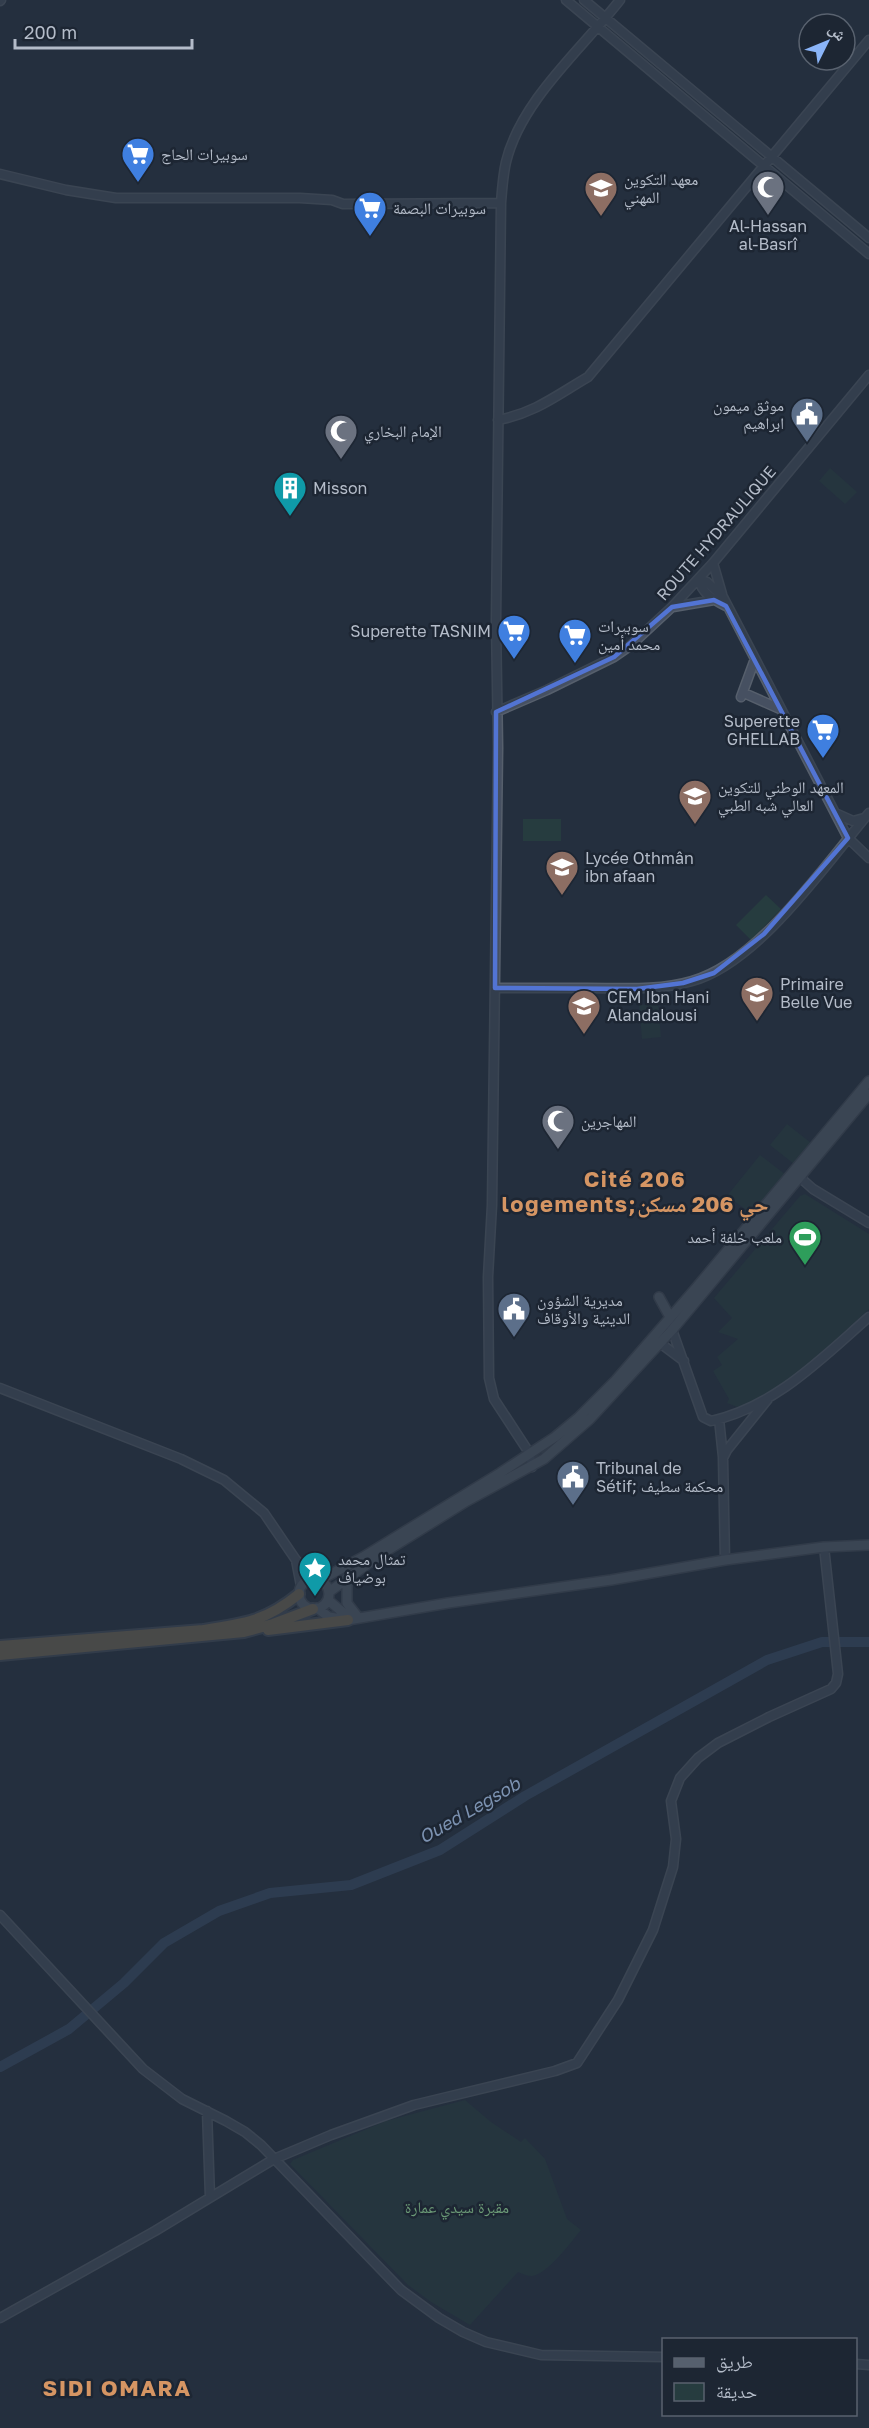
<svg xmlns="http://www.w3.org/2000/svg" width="869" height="2428" font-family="'Golos Text','Noto Naskh Arabic',sans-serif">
<rect width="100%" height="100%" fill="#242f3e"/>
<path fill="#263c3f" d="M830,468L857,492L845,504L819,481Z
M523,819H561V841H523Z
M766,895L781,909L751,940L736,925Z
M658,1004L661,1037L642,1039L639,1005Z
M787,1124L811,1143L794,1164L770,1145Z
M760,1155L786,1175L752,1214L727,1196Z
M805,1194L869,1234V1309L785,1387L740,1408L727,1403L729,1399L713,1371L722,1365L717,1357L738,1339L718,1332L732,1318L714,1298L800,1196Z
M465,2100L491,2122L521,2142L525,2138L545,2159L567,2219L581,2230C571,2242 548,2274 532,2276C527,2276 523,2274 518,2272L470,2325L431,2302L408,2285L290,2164L293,2160L386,2121Z"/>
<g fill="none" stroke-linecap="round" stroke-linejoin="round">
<path stroke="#394c67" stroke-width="10" d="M0,2067L69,2029L124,1983L164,1943L219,1911L270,1893L351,1885L440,1850L525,1796L767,1660L822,1642H869"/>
<defs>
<path id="secondary" d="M566,0L869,254
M584,0L869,238
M0,1L1,0
M0,174L66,190L116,198H300L332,200L343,204L501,203L496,621L498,748L492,1205L488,1277L489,1378L494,1399L530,1454L532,1467
M501,203C502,190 503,175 506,162C521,100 582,49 620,0
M498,420C535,413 557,395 588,377L869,40
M713,563L722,594
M726,606C714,600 701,593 699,579L707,582L723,597L848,838L869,858
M673,607L714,600
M744,693L780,709
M741,697L755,659
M496,712L547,690L614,657L630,646L672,607L713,563L869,375
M835,813L853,821L864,818
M495,988C526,988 557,988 587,988C622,988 658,991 692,981C758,963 825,865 869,813
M795,1173L813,1189L869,1223
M670,1324L703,1417L711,1421C775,1407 822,1358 869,1317
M660,1343L684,1361
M0,1388L181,1459L224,1480L264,1513L296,1560L317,1579
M719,1419L723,1457
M296,1560L301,1586
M725,1560L723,1458L727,1450L768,1399
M0,1915L143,2069L182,2099L226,2121L245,2132L261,2145L401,2290L439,2318L463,2332L486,2342L541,2355L664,2357
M207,2111L210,2197
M0,2318L155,2231L274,2159L331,2135L414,2105L555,2071L577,2063L618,2000L653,1930L673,1867L676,1839L671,1801L680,1778L698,1758L718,1743L769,1717L831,1689L836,1683L838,1674L824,1547
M856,2364L869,2365"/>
<path id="primary" d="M659,1297L670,1317
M347,1578V1603L357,1616
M299 1594a15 15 0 1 1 30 0a15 15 0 1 1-30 0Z
M320,1580L363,1557L500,1473L555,1437L578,1418L616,1380L696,1288L869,1081
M329,1592L380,1555L467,1501L544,1459L590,1419L673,1329L869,1094
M328,1600L346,1615L355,1616
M317,1608L329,1617L348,1620L448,1603L611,1580L725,1560L824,1547L869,1545"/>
<path id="highway" d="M268,1630L348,1620
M0,1646L203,1630C244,1624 266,1621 299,1594
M0,1655L244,1632L273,1624L313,1609"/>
</defs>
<use href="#secondary" stroke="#565f6c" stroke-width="11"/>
<use href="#primary" stroke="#414a57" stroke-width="12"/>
<use href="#highway" stroke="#434c59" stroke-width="14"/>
<use href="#secondary" stroke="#465061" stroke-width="8"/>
<use href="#primary" stroke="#56606e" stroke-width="9"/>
<use href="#highway" stroke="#746855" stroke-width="10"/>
</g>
<path d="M0 0H869V2428H0ZM714,600L726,606L848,838L764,934L714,973L683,983L637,989L495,988L496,712L614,657L672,607Z" fill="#242f3e" fill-opacity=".55" fill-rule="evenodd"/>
<path fill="none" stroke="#5274d3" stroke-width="4.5" stroke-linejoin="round" d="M714,600L726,606L848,838L764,934L714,973L683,983L637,989L495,988L496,712L614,657L672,607Z"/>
<defs>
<symbol id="supermarket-pin" viewBox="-11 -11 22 30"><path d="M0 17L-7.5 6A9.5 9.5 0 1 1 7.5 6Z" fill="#3f7fe0" stroke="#1d2633"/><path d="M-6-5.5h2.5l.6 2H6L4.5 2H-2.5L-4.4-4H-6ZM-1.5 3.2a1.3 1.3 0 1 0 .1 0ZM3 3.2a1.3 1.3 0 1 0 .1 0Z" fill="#fff"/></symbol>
<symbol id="mosque-pin" viewBox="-11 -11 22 30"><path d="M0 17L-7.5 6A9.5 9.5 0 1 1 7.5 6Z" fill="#6b7280" stroke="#1d2633"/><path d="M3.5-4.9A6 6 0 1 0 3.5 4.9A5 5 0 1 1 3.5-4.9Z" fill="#fff"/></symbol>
<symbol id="university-pin" viewBox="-11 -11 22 30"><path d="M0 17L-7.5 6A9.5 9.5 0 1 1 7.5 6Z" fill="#8d6e63" stroke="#1d2633"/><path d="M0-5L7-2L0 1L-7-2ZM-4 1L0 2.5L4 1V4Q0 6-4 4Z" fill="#fff"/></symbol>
<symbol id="civic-pin" viewBox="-11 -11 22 30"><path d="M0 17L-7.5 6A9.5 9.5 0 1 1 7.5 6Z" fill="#5c6f8a" stroke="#1d2633"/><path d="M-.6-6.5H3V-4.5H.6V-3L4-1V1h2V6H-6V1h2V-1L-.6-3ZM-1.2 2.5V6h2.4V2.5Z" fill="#fff"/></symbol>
<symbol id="building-pin" viewBox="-11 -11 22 30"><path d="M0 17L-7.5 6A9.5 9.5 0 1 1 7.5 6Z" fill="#0f9aa8" stroke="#1d2633"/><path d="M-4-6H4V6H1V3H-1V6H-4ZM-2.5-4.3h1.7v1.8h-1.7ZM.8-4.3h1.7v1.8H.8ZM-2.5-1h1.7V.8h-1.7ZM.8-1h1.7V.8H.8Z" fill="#fff"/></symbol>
<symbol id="school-pin" viewBox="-11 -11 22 30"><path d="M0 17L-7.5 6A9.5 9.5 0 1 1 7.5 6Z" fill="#8d6e63" stroke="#1d2633"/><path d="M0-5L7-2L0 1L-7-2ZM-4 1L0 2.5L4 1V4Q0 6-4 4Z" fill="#fff"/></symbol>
<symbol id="stadium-pin" viewBox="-11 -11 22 30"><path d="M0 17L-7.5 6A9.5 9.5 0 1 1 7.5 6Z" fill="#2e9e5b" stroke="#1d2633"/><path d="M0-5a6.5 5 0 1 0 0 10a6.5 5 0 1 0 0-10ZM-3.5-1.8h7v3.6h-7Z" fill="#fff"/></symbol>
<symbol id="sight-pin" viewBox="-11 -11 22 30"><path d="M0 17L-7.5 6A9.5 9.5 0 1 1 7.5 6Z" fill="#0f9aa8" stroke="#1d2633"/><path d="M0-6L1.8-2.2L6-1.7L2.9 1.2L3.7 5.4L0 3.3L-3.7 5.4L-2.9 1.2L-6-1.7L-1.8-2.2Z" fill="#fff"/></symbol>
</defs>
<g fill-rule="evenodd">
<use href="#supermarket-pin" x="119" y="135" width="38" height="52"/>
<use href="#mosque-pin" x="749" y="168" width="38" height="52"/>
<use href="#university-pin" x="582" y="169" width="38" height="52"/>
<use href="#supermarket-pin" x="351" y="189" width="38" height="52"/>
<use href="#civic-pin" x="788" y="395" width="38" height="52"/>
<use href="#mosque-pin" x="322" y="412" width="38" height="52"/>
<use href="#building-pin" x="271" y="469" width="38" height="52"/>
<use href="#supermarket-pin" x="495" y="612" width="38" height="52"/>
<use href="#supermarket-pin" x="556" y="616" width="38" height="52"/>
<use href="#supermarket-pin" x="804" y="711" width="38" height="52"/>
<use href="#university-pin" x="676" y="777" width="38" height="52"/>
<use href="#school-pin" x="543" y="848" width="38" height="52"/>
<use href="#school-pin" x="738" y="974" width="38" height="52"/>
<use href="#school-pin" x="565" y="987" width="38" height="52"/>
<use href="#mosque-pin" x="539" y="1102" width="38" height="52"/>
<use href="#stadium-pin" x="786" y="1218" width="38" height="52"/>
<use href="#civic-pin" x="495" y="1290" width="38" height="52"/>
<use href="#civic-pin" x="554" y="1458" width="38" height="52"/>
<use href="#sight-pin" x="296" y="1549" width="38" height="52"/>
</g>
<g text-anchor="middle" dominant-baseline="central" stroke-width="5" stroke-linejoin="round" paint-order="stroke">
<g font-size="16" fill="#b4bcc9" stroke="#1d2633" text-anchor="start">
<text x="161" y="154">سوبيرات الحاج</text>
<text x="624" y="179">معهد التكوين<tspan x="624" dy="18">المهني</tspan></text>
<text x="393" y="208">سوبيرات البصمة</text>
<text x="768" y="226" text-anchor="middle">Al-Hassan<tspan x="768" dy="18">al-Basrî</tspan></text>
<text x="784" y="405" text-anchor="end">موثق ميمون<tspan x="784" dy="18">ابراهيم</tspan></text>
<text x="364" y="431">الإمام البخاري</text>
<text x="313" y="488">Misson</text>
<text x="598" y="626">سوبيرات<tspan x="598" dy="18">محمد أمين</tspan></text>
<text x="491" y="631" text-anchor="end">Superette TASNIM</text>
<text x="800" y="721" text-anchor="end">Superette<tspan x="800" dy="18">GHELLAB</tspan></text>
<text x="718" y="787">المعهد الوطني للتكوين<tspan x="718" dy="18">العالي شبه الطبي</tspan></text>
<text x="585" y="858">Lycée Othmân<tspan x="585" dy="18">ibn afaan</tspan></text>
<text x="780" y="984">Primaire<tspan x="780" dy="18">Belle Vue</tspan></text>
<text x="607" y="997">CEM Ibn Hani<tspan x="607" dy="18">Alandalousi</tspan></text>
<text x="581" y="1121">المهاجرين</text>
<text x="782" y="1237" text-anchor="end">ملعب خلفة أحمد</text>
<text x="537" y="1300">مديرية الشؤون<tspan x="537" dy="18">الدينية والأوقاف</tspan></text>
<text x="596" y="1468">Tribunal de<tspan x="596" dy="18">Sétif; محكمة سطيف</tspan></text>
<text x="338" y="1559">تمثال محمد<tspan x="338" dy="18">بوضياف</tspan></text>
</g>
<g font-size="16" fill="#b4bcc9" stroke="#1d2633">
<text transform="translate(716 533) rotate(-49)">ROUTE HYDRAULIQUE</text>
</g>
<g font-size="16" fill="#6b9a76" stroke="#1d2633">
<text x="457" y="2207">مقبرة سيدي عمارة</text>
</g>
<g font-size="18" font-style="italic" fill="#7c92b1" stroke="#1d2633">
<text transform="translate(469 1810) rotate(-30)">Oued Legsob</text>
</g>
<g font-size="22" font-weight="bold" letter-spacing="1.5" fill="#d59563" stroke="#1d2633">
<text x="635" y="1178">Cité 206<tspan x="635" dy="25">logements;حي 206 مسكن</tspan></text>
<text x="117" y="2387">SIDI OMARA</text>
</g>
</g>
<rect x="662" y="2338" width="195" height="78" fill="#1d2633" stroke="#59626f" stroke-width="1.5"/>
<rect x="674" y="2358" width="30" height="9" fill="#56606e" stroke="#59626f" stroke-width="1.5"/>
<text x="716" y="2368" font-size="18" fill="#b4bcc9">طريق</text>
<rect x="674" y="2383" width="30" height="18" fill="#263c3f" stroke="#59626f" stroke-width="1.5"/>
<text x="716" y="2398" font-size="18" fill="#b4bcc9">حديقة</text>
<g transform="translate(827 42) rotate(47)"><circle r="28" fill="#1d2633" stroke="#59626f" stroke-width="1.5"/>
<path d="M0-4.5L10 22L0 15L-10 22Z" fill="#8ab4f8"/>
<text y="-9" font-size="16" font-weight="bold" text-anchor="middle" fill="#b4bcc9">ش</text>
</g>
<path d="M15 39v9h177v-9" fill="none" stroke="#b4bcc9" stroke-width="3"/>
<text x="24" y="39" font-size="18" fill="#b4bcc9" stroke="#1d2633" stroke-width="4.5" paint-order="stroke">200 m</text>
</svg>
